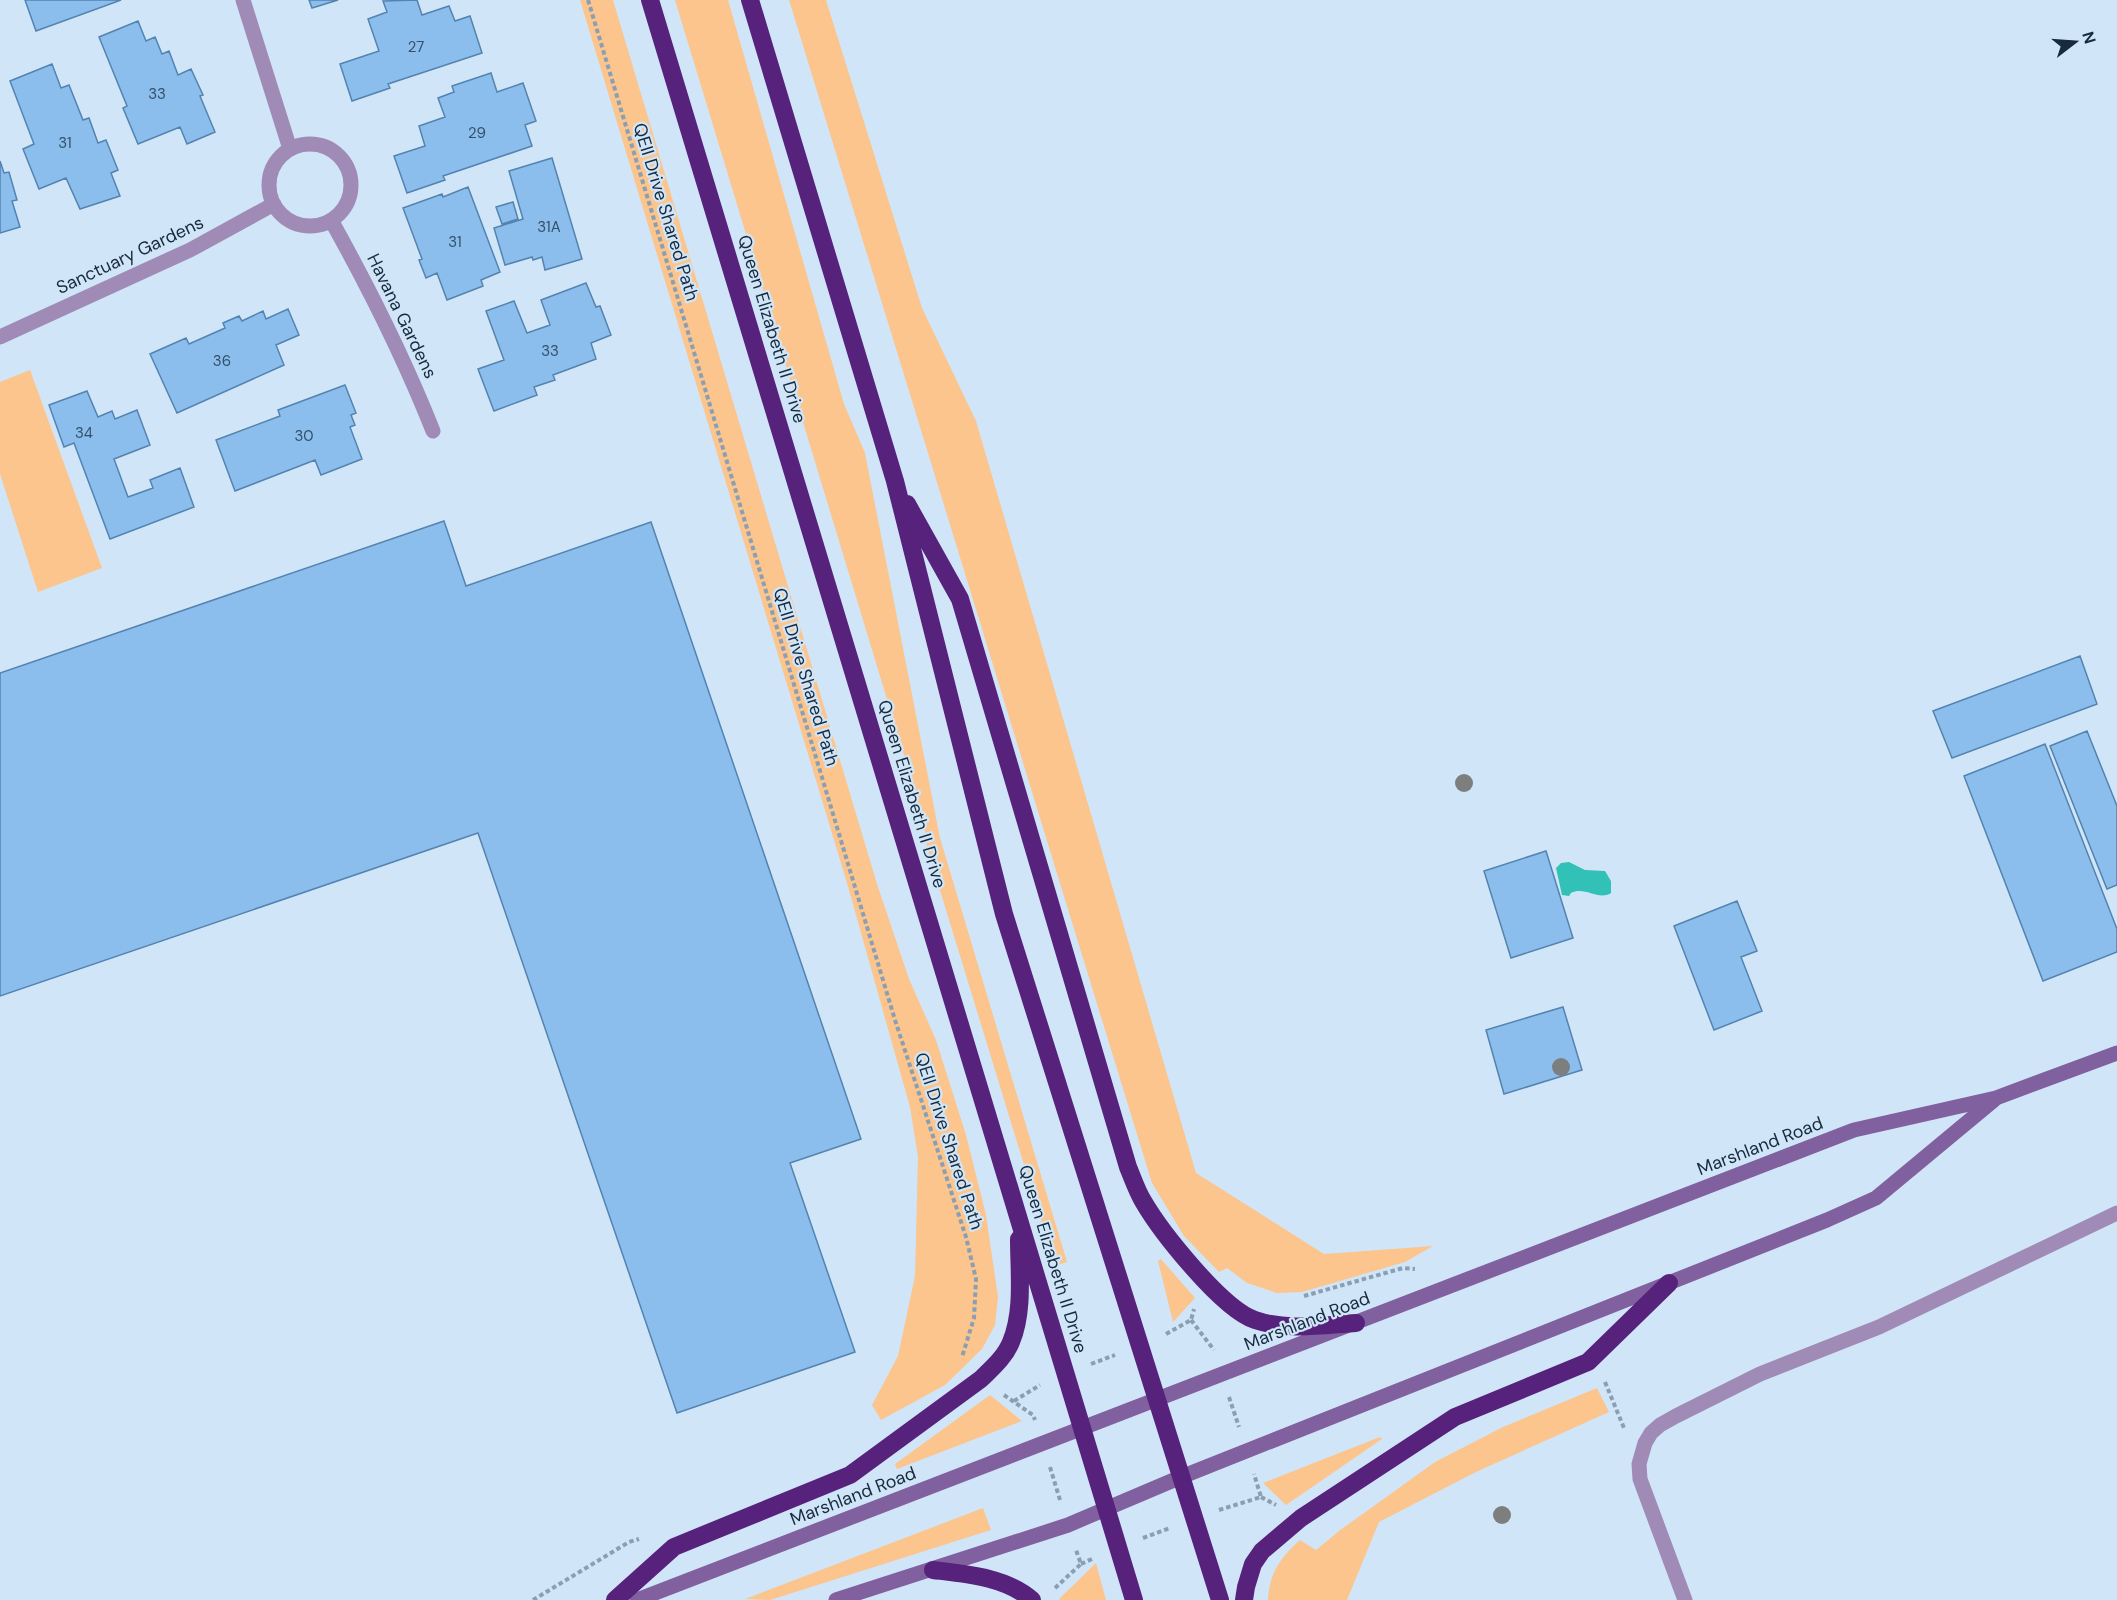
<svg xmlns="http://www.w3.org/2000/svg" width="2117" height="1600" font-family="'DM Sans',sans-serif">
<rect width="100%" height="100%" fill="#d1e5f9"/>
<path fill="#fbc58d" d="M580,0H613L877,884L909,979L936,1040L966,1135L986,1215L998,1297L995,1325L982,1349L945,1385L881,1420L872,1405L898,1356L915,1276L918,1157L910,1107L847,883Z
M675,0H728L844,404L865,453L940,838L1067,1262L1055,1266L927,848L923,818Z
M789,0H826L922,308L976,421L1196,1173L1324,1254L1433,1246L1405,1262L1302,1292L1277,1293L1247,1283L1227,1268L1219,1272L1184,1236L1152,1183Z
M30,370L102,568L38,592L0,474V382Z
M1161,1259L1195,1298L1173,1322L1158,1261Z
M1597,1388L1609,1412L1476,1472L1379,1522L1347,1600H1268C1269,1573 1281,1557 1300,1540L1316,1550L1339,1531L1435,1462L1503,1427Z
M990,1395L1022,1421L897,1469L895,1464Z
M1380,1437L1382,1439L1286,1505L1263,1483Z
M983,1508L991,1530L770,1600L745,1599Z
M1096,1563L1106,1600H1060L1059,1599Z"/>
<path fill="#32c1b6" d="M1569,862L1585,870L1605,871L1611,881V893C1598,901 1585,886 1571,893L1569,896L1562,895L1556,868L1561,863Z"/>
<path fill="#8cbeed" stroke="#5383af" stroke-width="1.5" d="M25,0H121L36,31Z
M309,0H338L312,8Z
M417,0L422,15L449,6L455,21L470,16L482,53L388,84L390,88L352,101L340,64L379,51L368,19L387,12L383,1Z
M138,21L146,41L155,37L162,54L169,51L178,75L191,69L203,95L200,96L215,132L187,144L180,127L138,144L123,108L127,106L99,37Z
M52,64L61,88L69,85L83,120L89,118L98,143L106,140L118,170L111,173L120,196L80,209L66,178L39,189L23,149L34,144L10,81Z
M491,73L497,92L523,83L536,121L525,125L532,146L443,176L445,180L407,193L394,156L425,146L419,126L445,117L438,98L454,92L452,86Z
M552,158L582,259L545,270L542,257L533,260L532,257L505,265L494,228L523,219L509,171Z
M0,161L4,173L9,172L17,200L12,201L20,227L0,233Z
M468,187L500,272L481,280L483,286L447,300L437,273L426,278L419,260L422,259L403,208L442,194L443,197Z
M513,202L518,219L502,224L496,207Z
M586,283L596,307L600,306L611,335L591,343L596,359L553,375L555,380L534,387L537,395L494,411L478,369L504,360L486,311L514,301L527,333L550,325L541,300Z
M288,309L299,335L276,345L284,365L177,413L150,354L186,338L189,344L225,328L223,323L239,316L242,321L263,311L266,319Z
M345,385L356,413L351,415L355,425L350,427L362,459L321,475L315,460L235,491L216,440L280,416L278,410Z
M87,391L98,417L112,411L115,419L137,410L150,445L114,459L128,497L153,488L150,480L180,468L194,507L110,539L74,443L64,447L49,405Z
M444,521L466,586L651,522L861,1139L790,1163L855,1352L677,1413L478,833L0,996V673Z
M2080,656L2097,704L1952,758L1933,711Z
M2087,731L2117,806V885L2107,889L2050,746Z
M2045,744L2117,929V952L2043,981L1964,776Z
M1546,851L1573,938L1511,958L1484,871Z
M1737,901L1757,951L1741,957L1762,1011L1714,1030L1674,926Z
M1563,1007L1582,1070L1504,1094L1486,1030Z"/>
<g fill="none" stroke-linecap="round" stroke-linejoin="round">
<path stroke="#8b9fb3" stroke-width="4" stroke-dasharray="4.5 3" stroke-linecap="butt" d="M588,0L895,1020L966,1237L976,1279L974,1318L962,1357
M1304,1296L1403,1268L1415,1269
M1191,1320L1214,1350
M1166,1334L1191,1320L1194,1309
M1091,1364L1115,1355
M1605,1382L1624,1428
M1004,1395L1033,1415L1035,1420
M1229,1397L1239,1427
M1014,1401L1040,1385
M1050,1467L1060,1500
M1261,1497L1276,1505
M1219,1510L1261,1497L1254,1474
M1143,1538L1170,1528
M1081,1564L1092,1559
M1055,1588L1081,1564L1076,1550
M533,1600L629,1542L639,1539"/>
<path stroke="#a08bb6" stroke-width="15" d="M1685,1600L1640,1479L1639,1464L1645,1443L1651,1433L1660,1425L1676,1416L1760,1374L1879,1327L2117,1213"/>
<path stroke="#a08bb6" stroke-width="15" d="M243,0L290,149
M269 185a41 41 0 1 1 82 0a41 41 0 1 1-82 0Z
M331,220C369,288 404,358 433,431
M0,337L190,250L274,204"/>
<path stroke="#80609e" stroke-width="15" d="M637,1600L1854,1130L1996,1098L2117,1053
M836,1600L1068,1525L1181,1477L1827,1220L1876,1198L1994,1100"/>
<path stroke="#56227c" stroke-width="18" d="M650,0L1134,1600
M750,0L895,481L1004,914L1220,1600
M907,504L960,599L1128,1167C1133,1179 1137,1191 1143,1201C1161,1232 1222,1309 1255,1320C1287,1331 1323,1325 1356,1323
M933,1570C966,1574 1006,1577 1032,1600
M615,1600L674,1547L850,1475L981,1379C992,1368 1005,1357 1011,1342C1024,1311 1019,1272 1019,1239
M1244,1600L1246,1587L1253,1564L1262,1551L1301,1518L1455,1417L1588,1362L1669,1283"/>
</g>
<g fill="#7d7e7e">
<circle cx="1464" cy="783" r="9"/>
<circle cx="1561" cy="1067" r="9"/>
<circle cx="1502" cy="1515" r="9"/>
</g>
<g text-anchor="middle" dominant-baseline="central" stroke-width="4.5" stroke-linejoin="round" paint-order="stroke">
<g font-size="15" fill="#345069">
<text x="416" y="47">27</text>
<text x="157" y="94">33</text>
<text x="477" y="133">29</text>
<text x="65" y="143">31</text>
<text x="549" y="227">31A</text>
<text x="455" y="242">31</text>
<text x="550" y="351">33</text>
<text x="222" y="361">36</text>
<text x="84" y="433">34</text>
<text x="304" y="436">30</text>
</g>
<g font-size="18" fill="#172b3d" stroke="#d1e5f9">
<text transform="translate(666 212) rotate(73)">QEII Drive Shared Path</text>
<text transform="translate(130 255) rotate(-25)">Sanctuary Gardens</text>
<text transform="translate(402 316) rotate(64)">Havana Gardens</text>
<text transform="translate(772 329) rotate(73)">Queen Elizabeth II Drive</text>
<text transform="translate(806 677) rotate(73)">QEII Drive Shared Path</text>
<text transform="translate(912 794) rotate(73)">Queen Elizabeth II Drive</text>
<text transform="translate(949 1141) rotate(72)">QEII Drive Shared Path</text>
<text transform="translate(1760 1146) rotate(-21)">Marshland Road</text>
<text transform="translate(1053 1259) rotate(73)">Queen Elizabeth II Drive</text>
<text transform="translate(1307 1321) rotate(-21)">Marshland Road</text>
<text transform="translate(853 1496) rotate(-21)">Marshland Road</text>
</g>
</g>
<g transform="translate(2075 42) rotate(73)" stroke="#d1e5f9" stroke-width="4.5" paint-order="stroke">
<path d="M0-4.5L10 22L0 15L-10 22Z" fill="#172b3d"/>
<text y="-9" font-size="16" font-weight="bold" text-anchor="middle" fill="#172b3d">N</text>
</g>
</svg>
